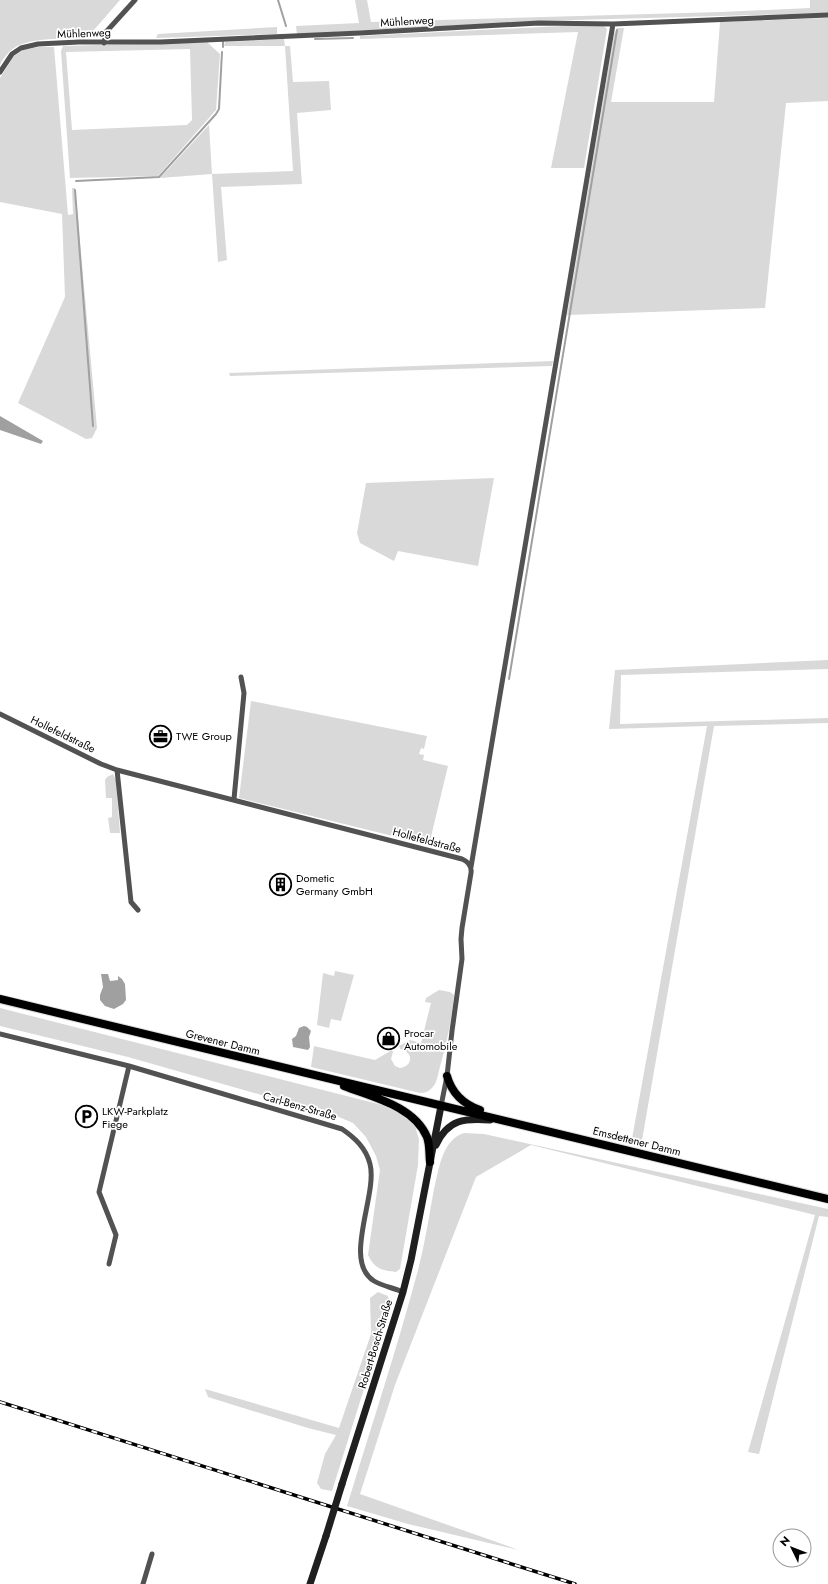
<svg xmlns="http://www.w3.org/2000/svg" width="828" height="1584" font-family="Jost,sans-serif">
<rect width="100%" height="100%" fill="#fff"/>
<path fill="#d9d9d9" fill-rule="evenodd" d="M0,0H120L87,38C66,39 25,36 9,52C5,56 2,61 0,65Z
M355,0H367L371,22L721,12L810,8V0H828V13L539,21L297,34L296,26L359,23Z
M828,18V101L786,103L765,308L567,315L614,34L617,28H624L611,102H714L720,22Z
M602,24L607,29L584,168H551L578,32L360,39V36Z
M277,27V34L156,38L158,34Z
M284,39L285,46H290L293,82L329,81L331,110L297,113L302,184L221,187L227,260L218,262L212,174L160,178L209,125L212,174L293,171L285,46H224L225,42Z
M207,42L220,54L216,110L158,176L70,178L61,51L63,46ZM190,49L192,120L187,125L72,130L66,52Z
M39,47H54L68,215L73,214L72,188H75L97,428L92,438L86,439L18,403L65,297L62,214L0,202V78L14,56L23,50Z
M553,361L552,366L230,376L229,373Z
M494,478L478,566L398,551L394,561L360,543L357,533L366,483Z
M828,660V669L621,675L620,724L828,718V723L714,726L641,1146L631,1144L707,726L609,729L615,670Z
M251,701L427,736L424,749L421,748L419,754L424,755L423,760L448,766L429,845L239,798Z
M113,774L116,780L120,833H110L108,818L112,817V798H106L105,780L107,777Z
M335,971L354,975L341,1021L331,1019L329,1028L317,1025L323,973L334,976Z
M439,990L450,992L454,995C452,1018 447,1041 441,1063C439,1069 438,1078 435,1084C431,1090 427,1093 420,1093L311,1067L314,1046L375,1060L392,1050L393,1052L391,1059L395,1066L400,1068C414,1066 413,1051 400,1049L399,1046L410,1040L421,1043L431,1003L425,1002L426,998Z
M0,1008L382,1105L400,1111L414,1123L419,1139L418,1165L400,1269L396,1272C381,1270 375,1269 368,1255L380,1170L376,1156L366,1137L353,1123L339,1117L128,1057L0,1026Z
M464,1133L484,1134L828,1209V1217L819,1216L759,1454L748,1452L815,1215L531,1145L476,1177L395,1385L360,1494L519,1550L408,1524L347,1506C371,1427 397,1349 418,1270C425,1243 429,1216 434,1189C439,1169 442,1140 464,1133Z
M378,1292L388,1296L390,1306L332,1491L321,1489L317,1483L325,1454L336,1435L308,1428L208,1397L205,1389L339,1428L371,1334L370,1298Z"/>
<path fill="#a0a0a0" d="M0,416L43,441L41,444L0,430Z
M101,974H108L110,981L118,980V976L122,979L125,984L126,1000L123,1004L114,1009L105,1006L100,1000V995L103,987Z
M304,1026L307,1027L311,1031L309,1037L310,1047L308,1050L293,1047L292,1039L296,1036L299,1028Z"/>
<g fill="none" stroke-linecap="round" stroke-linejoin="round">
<path stroke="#a0a0a0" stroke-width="2" d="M278,0L286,26
M315,39L353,38
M223,47V42
M76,181L159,177L216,114L219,109L222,52
M75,190L93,426
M509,679L617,30"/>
<defs>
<path id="primary" d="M0,999C276,1066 552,1132 828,1199
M447,1076C452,1094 463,1104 480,1110
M344,1086C372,1097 414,1106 427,1137C430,1145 429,1154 430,1162"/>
</defs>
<use href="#primary" stroke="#dbdbdb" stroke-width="10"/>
<path stroke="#525252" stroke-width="5" d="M104,43L106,32L135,0
M0,72L12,54L21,48L38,44L79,42H161L360,33L539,23L613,24L828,15
M0,714L101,764L117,770L462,859C469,862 472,866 471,873L462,928L461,939L462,959L452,1031L447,1076L441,1106
M117,770L131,902L138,910
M234,799L244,693L241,677
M471,867L613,24
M0,1034L129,1066L342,1129C355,1138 366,1148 370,1164C378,1195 342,1261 374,1281C382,1286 394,1288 403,1292
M109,1264L116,1235L99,1192L129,1066
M143,1584L152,1554"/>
<path stroke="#1f1f1f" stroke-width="7" d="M436,1145C448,1119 465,1118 490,1120
M342,1484L403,1292L411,1260L441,1106
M310,1584L326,1536"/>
<use href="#primary" stroke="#000" stroke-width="8"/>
<defs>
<path id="rail" d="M0,1402L575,1584"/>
</defs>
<use href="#rail" stroke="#000" stroke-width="3.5"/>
<use href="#rail" stroke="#fff" stroke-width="2" stroke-dasharray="6" stroke-linecap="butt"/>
<path stroke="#1f1f1f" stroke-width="7" d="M326,1536L342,1484"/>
</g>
<defs>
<symbol id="office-ring" viewBox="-11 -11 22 22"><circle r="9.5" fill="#fff" stroke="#000" stroke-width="1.5"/><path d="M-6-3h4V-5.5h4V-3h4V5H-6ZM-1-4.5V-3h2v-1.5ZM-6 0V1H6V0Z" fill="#000"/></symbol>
<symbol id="building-ring" viewBox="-11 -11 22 22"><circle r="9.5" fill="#fff" stroke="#000" stroke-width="1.5"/><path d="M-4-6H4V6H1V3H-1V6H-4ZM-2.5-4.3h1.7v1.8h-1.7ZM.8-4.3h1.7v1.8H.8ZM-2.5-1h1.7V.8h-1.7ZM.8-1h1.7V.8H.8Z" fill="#000"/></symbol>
<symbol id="shop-ring" viewBox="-11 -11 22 22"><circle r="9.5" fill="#fff" stroke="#000" stroke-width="1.5"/><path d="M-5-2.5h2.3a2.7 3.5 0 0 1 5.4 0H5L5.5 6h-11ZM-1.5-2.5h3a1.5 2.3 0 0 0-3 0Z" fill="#000"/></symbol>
<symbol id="parking-ring" viewBox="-11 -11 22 22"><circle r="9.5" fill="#fff" stroke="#000" stroke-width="1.5"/><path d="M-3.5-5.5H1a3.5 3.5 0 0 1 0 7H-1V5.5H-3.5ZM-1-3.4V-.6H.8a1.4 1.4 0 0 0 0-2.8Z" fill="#000"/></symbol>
</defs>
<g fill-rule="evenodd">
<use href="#office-ring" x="148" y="724" width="25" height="25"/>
<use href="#building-ring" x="268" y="872" width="25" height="25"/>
<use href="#shop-ring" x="376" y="1026" width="25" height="25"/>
<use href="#parking-ring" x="74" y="1104" width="25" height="25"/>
</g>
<g text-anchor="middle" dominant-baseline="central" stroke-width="3.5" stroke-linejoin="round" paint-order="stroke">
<g font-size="11" fill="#000" stroke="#fff">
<text transform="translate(407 21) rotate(-3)">Mühlenweg</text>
<text transform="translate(84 33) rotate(-2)">Mühlenweg</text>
<text transform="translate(63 734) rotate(26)">Hollefeldstraße</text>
<text transform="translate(427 840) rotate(15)">Hollefeldstraße</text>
<text transform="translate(223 1042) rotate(14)">Grevener Damm</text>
<text transform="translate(300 1106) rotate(16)">Carl-Benz-Straße</text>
<text transform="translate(637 1141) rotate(14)">Emsdettener Damm</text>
<text transform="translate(375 1344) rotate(-73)">Robert-Bosch-Straße</text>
</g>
<g font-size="11" fill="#000" stroke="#fff" text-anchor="start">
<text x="176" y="736">TWE Group</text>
<text x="296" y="878">Dometic<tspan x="296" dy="13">Germany GmbH</tspan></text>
<text x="404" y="1033">Procar<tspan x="404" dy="13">Automobile</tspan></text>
<text x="102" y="1111">LKW-Parkplatz<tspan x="102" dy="13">Fiege</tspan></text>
</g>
</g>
<g transform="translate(792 1548) rotate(313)"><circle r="19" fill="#ffffff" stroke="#999999"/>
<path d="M0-3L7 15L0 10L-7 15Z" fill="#000000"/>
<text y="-6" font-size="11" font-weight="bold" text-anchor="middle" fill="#000000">N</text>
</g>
</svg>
